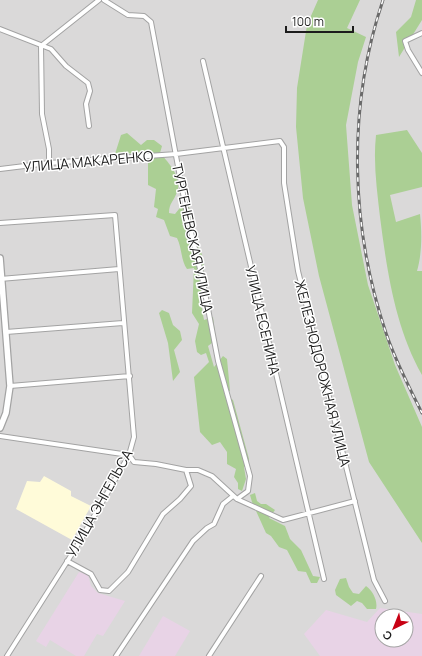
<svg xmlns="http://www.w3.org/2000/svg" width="422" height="656" font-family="Manrope,sans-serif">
<rect width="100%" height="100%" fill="#eee9e1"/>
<path fill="#dad9d9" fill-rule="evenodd" d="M0,0H422V656H0ZM382,616H406V640H382Z"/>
<path fill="#e8d3e6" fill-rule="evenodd" d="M79,572L88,575L91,586L98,593L125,601L103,636L97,634L84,656H76L50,640L46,647L36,641Z
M380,608L422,614V656H320L304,634L326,610L367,622ZM382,616H406V640H382Z
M163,616L190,631L175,656H139Z"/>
<path fill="#fffbd9" d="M44,476L71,491V496L91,506L72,540L16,509L27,481L40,482Z"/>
<path fill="#abcf94" d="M318,0H360L347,28L366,37L358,62L346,125L352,205L368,285L395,365L422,427V543L369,462L319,276L303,198L296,127L297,88L307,25Z
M416,0H422V20L399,57L396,32L411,17Z
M407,130L422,153V187L390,195L396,222L420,214C422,233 422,254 417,271H422V375C395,327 387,271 380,217C377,190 373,163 376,135Z
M127,133L141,145L147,140H154L162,146L160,153C168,162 183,178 177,192C174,201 169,203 169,213L175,214L187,199L192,218L182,224C187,234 197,242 201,252C207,268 201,278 201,293C201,302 202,311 204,320L213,317L216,340L208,346L214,367L223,356L227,359L230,391L224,394L233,400L249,459V466L244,467L246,479L242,491L238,489V483L234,477L236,469L227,464V452L220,442L212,445L200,432L194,377L209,362L206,353L201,355L197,352L195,341L199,324L192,313L194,268L187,269C181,261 182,248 177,238L170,236L164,220L156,217L158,209L154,207L156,189L148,185V163L143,153L115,154L121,135Z
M162,310L169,313L173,325L180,331L182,340L174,350L180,372L173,381L168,343L159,313Z
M255,493L257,501L261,504H266L275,510L269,518L285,526L290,539L301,550L313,576L320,577L317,583H311L306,572L298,571L287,550L279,547L271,536L266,533L252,502L250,495Z
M346,578L349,587L353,593L359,594L366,586C373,591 378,601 376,609H367L362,603L357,601L351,606L336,595L335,590L340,579Z"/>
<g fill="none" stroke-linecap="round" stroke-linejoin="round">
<defs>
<path id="minor" d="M104,0L128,15L144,16L151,22L188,220L202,277L218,361L250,476L248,491L237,499
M0,29L51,49L66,66L88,83L90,91L86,104L89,126
M422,33L405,41L408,50L422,73
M41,46L42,114L49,149V163
M41,46L99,0
M203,61L324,579
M0,169L49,163L176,154L280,141L284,147V183L298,271L374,580L385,601
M0,223L115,215L134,437L129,455L77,546L7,656
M0,279L119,269
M6,332L123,323
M10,386L130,376
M0,436L129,455L134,462L156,464L186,470H198L212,476L237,499L283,520L355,501
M67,561L91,574L100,590L109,591L128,572L163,514L180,499L191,486L186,470
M116,656L193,541L207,528L214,524L223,504L233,496
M209,656L261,576"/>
<path id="tertiary" d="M0,258L10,386L6,413L0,428"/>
</defs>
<use href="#minor" stroke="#a3a3a3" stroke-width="6"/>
<use href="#tertiary" stroke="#a3a3a3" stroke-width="8"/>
<use href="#minor" stroke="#fff" stroke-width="4"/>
<use href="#tertiary" stroke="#fff" stroke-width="5.5"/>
<defs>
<path id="rail" d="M383,0C347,107 350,226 386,333C395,360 409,387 422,413"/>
</defs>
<use href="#rail" stroke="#6a6a6a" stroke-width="3"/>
<use href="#rail" stroke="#fff" stroke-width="1.5" stroke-dasharray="4.5" stroke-linecap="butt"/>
</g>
<g text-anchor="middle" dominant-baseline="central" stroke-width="3" stroke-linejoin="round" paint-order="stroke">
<g font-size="14" fill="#1c1c1c" stroke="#fff">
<text transform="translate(88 161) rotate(-5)">УЛИЦА МАКАРЕНКО</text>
<text transform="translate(193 238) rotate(78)">ТУРГЕНЕВСКАЯ УЛИЦА</text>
<text transform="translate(263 320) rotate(77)">УЛИЦА ЕСЕНИНА</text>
<text transform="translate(323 373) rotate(76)">ЖЕЛЕЗНОДОРОЖНАЯ УЛИЦА</text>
<text transform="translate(99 503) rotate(-61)">УЛИЦА ЭНГЕЛЬСА</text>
</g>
</g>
<g transform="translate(394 628) rotate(223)"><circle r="19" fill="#ffffff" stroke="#a4a4a4"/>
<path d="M0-3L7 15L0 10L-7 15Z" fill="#c80014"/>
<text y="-6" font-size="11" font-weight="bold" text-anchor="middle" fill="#1c1c1c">С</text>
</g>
<path d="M286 26v6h67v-6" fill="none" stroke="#1c1c1c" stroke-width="2"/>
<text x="292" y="26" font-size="12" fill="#1c1c1c" stroke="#ffffff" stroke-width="3" paint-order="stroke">100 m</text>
</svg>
